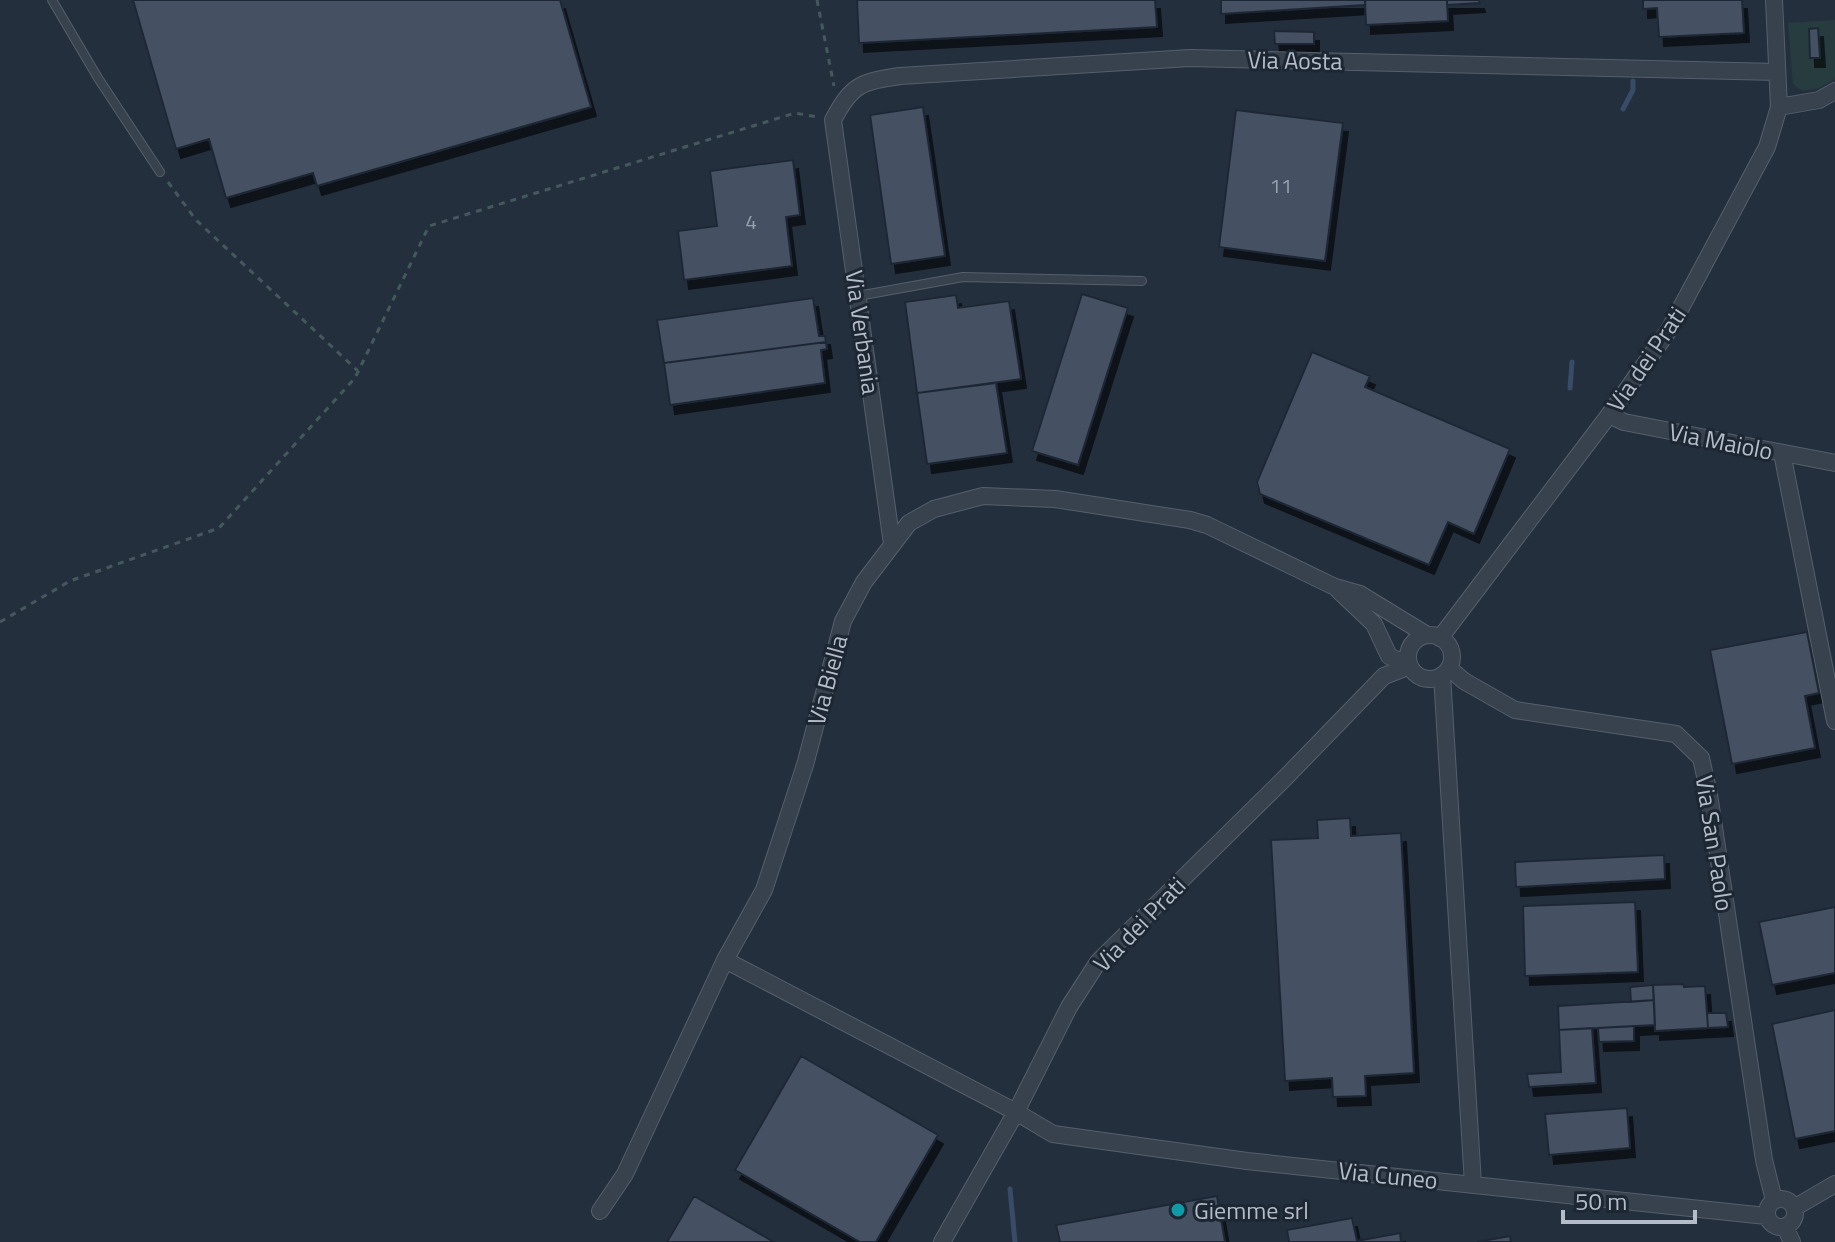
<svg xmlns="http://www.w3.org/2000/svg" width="1835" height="1242" font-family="'Titillium Web',sans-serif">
<defs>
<filter id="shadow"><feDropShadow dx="5" dy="9" stdDeviation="0" flood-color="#0009"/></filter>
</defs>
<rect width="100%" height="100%" fill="#242f3e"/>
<path fill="#263c3f" d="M1835,20V79L1819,88L1802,91L1793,84L1788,23Z"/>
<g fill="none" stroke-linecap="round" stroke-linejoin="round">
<path stroke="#394c67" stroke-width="5" d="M1623,109L1633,90V81
M1570,388L1572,362
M1010,1189L1015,1242"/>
</g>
<path fill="#455162" stroke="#1f2835" stroke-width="2" filter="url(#shadow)" d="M133,0H560L591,107L317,186L313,173L226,198L209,139L176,149Z
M857,0H1155L1157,27L859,43Z
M1221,0H1365V5L1221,14Z
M1365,0H1447L1448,21L1366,25Z
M1447,0H1479L1480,3L1447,5Z
M1643,0H1742L1744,33L1659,37L1657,8L1643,9Z
M1818,28L1820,58H1810L1809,29Z
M1274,31L1314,32V44H1275Z
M923,107L945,256L891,264L870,115Z
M1236,110L1343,123L1325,261L1219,247Z
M793,160L800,215L786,217L792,266L684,280L678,231L717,226L710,171Z
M1082,294L1128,308L1078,465L1032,451Z
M956,295L958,308L1009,301L1021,379L917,393L905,302Z
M813,298L819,336H825L826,342L664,363L657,320Z
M826,342L827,349L821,350L825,383L670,405L664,363Z
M1312,352L1370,376L1365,387L1510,449L1474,534L1448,522L1429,565L1260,494L1257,482Z
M996,383L1007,453L927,464L917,393Z
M1807,632L1819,693L1805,696L1815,748L1732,764L1710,650Z
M1350,818L1351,836L1401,833L1414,1073L1365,1076L1366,1096L1333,1097L1332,1078L1285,1081L1271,840L1318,838L1317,820Z
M1664,855L1665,879L1516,887L1515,862Z
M1635,902L1638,972L1525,976L1523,906Z
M1835,907V973L1772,985L1759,922Z
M1683,984L1684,987L1705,986L1708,1028L1655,1031L1653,985Z
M1653,985L1654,1000L1631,1002L1630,987Z
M1654,1000L1655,1025L1559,1030L1558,1006Z
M1835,1010V1131L1795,1139L1772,1024Z
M1707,1013H1726L1728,1027L1708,1028Z
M1634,1026V1041L1599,1042L1598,1028Z
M1592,1028L1596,1083L1529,1087L1527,1074L1561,1072L1559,1030Z
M801,1056L938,1135L876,1242H860L735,1170Z
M1627,1108L1630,1148L1549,1155L1545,1114Z
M694,1196L774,1242H667Z
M1217,1196L1225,1242H1060L1056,1225Z
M1352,1218L1357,1241L1400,1233L1401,1242H1289L1287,1230Z
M1510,1236L1511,1242H1477Z"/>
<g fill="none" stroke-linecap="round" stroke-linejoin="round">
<defs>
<path id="service" d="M52,0L98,78L160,172
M858,296L963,277L1142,281"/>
<path id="minor" d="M1779,107L1819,100L1835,91
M1609,415L1624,422L1835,463
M1782,453L1835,721
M892,544L833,120C852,84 861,82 900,76L1190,58L1777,72
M1339,591L1374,624L1389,656L1397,660H1408
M1427,635L1360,594L1335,587L1207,525L1190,520L1055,499L983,496L934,509L909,523L864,582L843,621L805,765L764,890L725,960L1016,1112L1053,1134L1247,1161L1766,1216
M1408 657a22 22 0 1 1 44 0a22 22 0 1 1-44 0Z
M1440,638L1609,415L1669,330L1767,147L1779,107L1774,0
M1449,668L1464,681L1515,710L1676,734L1701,758L1709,794L1764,1160L1774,1200
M1442,675L1473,1184
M1767 1213a14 14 0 1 1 28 0a14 14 0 1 1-28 0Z
M1794,1208L1835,1184
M600,1211L625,1174L725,960
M1785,1227L1792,1242
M942,1242L1016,1112L1069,1007L1098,962L1285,778L1384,676L1410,666"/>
</defs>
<use href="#service" stroke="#565f6c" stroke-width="10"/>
<use href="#minor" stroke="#565f6c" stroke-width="18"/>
<path stroke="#44595c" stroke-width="3" stroke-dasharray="6 6" stroke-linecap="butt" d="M817,0L834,86
M168,182L196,220L358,371
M0,622L70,581L219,528L355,378L429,226L795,113L818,117"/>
<use href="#service" stroke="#38414e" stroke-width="8"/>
<use href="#minor" stroke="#38414e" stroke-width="16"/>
</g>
<circle fill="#0f9aa8" stroke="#1d2633" stroke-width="3" cx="1178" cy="1210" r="8"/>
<g text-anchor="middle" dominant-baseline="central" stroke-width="6" stroke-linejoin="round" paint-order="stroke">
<g font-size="20" fill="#98a1af">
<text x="1281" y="185">11</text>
<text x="751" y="221">4</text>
</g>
<g font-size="24" fill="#b4bcc9" stroke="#1d2633">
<text transform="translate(1295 60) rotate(1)">Via Aosta</text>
<text transform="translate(863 332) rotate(82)">Via Verbania</text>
<text transform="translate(1646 359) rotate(-56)">Via dei Prati</text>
<text transform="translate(1721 441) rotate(11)">Via Maiolo</text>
<text transform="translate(827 680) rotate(-75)">Via Biella</text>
<text transform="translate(1715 843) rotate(81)">Via San Paolo</text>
<text transform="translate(1139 924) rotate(-46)">Via dei Prati</text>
<text transform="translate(1388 1175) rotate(6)">Via Cuneo</text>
</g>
<g font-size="24" fill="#b4bcc9" stroke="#1d2633" text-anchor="start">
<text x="1194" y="1210">Giemme srl</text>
</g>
</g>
<path d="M1563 1210v12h132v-12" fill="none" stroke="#b4bcc9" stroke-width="4"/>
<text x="1575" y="1210" font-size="24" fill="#b4bcc9" stroke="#1d2633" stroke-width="6" paint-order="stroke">50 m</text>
</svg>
